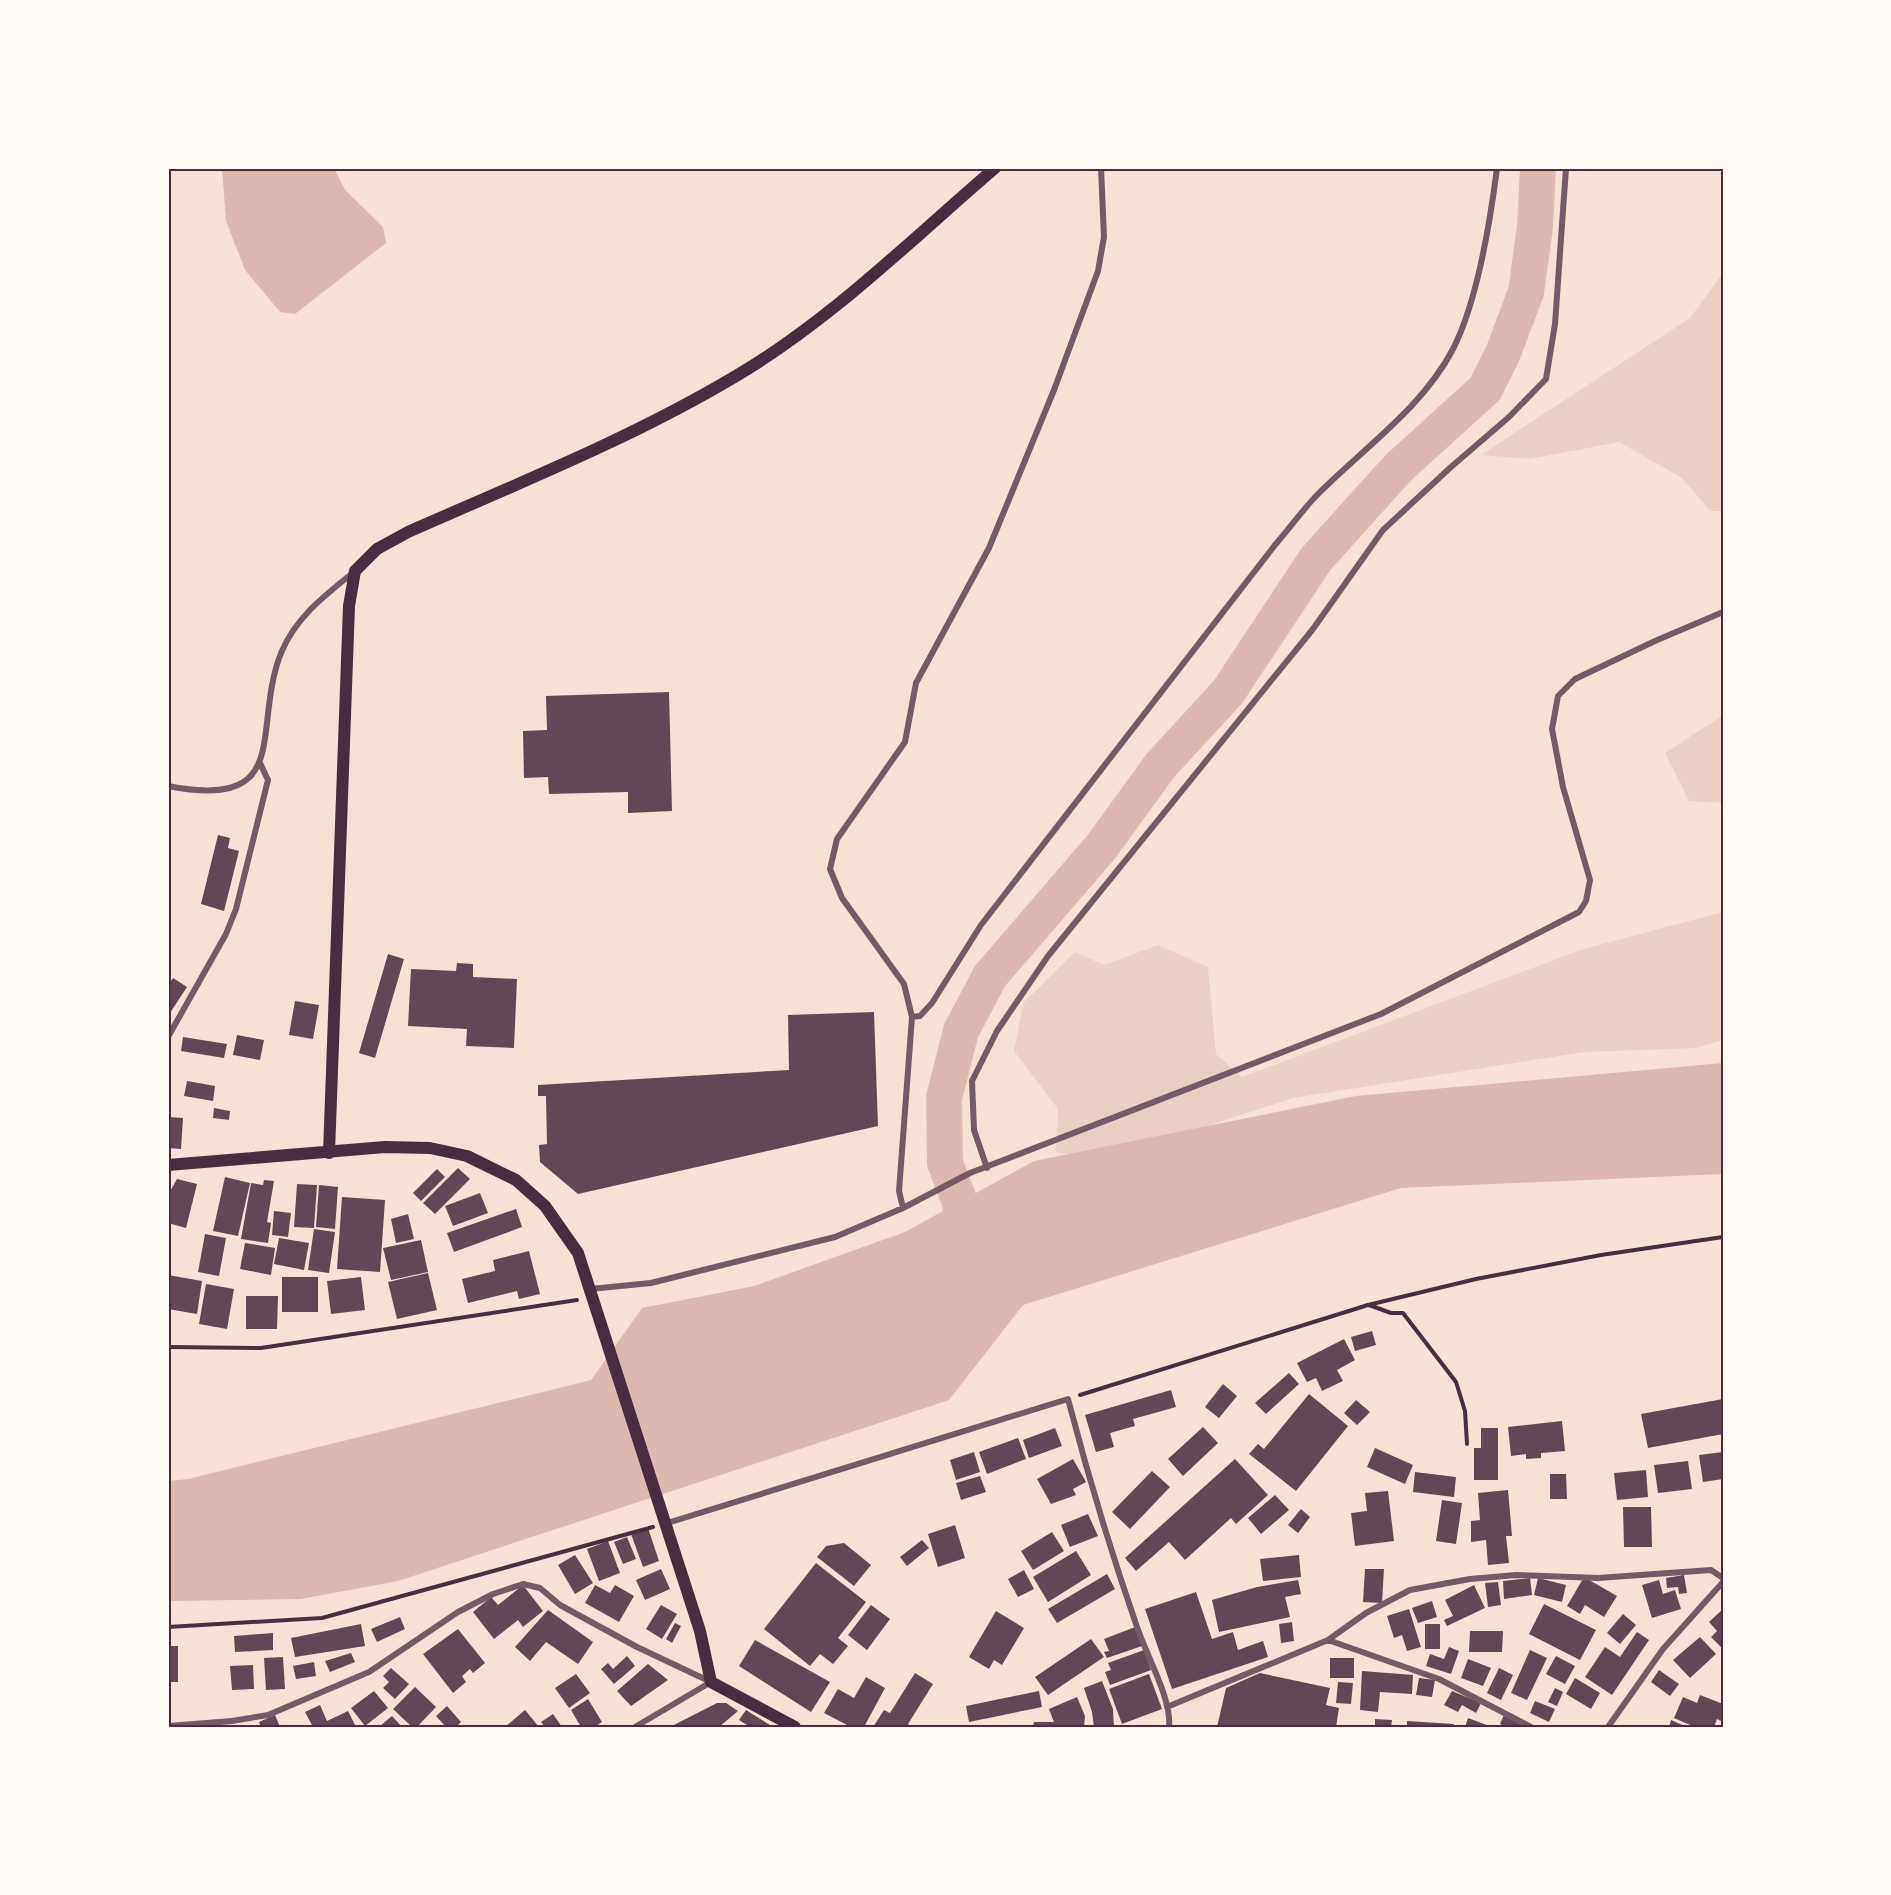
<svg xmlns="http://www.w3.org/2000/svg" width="1891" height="1895" font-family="'Nunito Sans',sans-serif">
<rect width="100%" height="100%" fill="#f7e1d7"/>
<path fill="#ebcfc5" d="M1723,273V511H1710L1682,478L1619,442L1530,459L1481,455L1690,318Z
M1720,717H1723V803L1689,801L1665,753Z
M1723,912V1040L1696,1048L1585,1052L1293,1098L1134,1150L1082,1156L1056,1152L1058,1109L1014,1051L1023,1003L1075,952L1104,965L1158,945L1208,967L1216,1054L1242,1077L1583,949Z"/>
<path fill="#dcb8b0" d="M222,168H334L345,190L383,227L386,243L295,314L280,312L245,270L226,221Z
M1723,1063V1174L1401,1188L1023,1305L949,1400L398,1581L301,1599L168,1601V1481L188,1479L591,1380L642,1308L754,1286L905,1232L1034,1161L1356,1096Z"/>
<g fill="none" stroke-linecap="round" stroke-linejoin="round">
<path stroke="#dcb8b0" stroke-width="36" d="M970,1248L959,1200L945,1163L944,1098L961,1031L990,976L1102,846L1160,766L1228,692L1316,559L1398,468L1485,389L1503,353L1526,292L1535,227L1538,168"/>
</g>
<path fill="#644757" d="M669,692L672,811L628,813V792L549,794L548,777L524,778L523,731L547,730L546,696Z
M218,835L230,838L228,848L239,851L224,911L201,904Z
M388,954L404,959L375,1058L359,1053Z
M457,963L473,964V977L517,979L514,1048L466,1046L467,1029L408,1026L411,969L456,971Z
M173,978L187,987L168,1016V986Z
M295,1001L319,1005L313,1039L289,1035Z
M874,1012L878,1126L578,1194L540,1162L539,1145L547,1144L546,1096H538V1085L789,1070L788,1015Z
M237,1035L264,1040L260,1060L233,1055Z
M183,1037L227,1044L224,1058L181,1051Z
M187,1081L215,1086L213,1101L184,1096Z
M214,1108L230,1111L229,1120L213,1118Z
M168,1117L183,1118L181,1149L168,1148Z
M458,1168L470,1179L435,1214L423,1203Z
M437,1169L445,1177L421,1201L413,1193Z
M225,1177L250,1183L238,1236L213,1231Z
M177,1179L197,1184L186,1228L168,1223V1195Z
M264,1180L274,1181L267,1222L271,1223L268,1243L241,1239L251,1183L263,1185Z
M297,1184L317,1185L314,1228L294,1227Z
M319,1185L338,1187L335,1229L316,1227Z
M480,1193L488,1213L453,1226L445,1206Z
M342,1197L385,1200L380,1272L337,1269Z
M516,1209L522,1227L454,1252L447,1233Z
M274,1211L291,1213L288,1237L272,1235Z
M408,1214L414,1239L396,1243L391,1219Z
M314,1229L335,1232L329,1273L308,1270Z
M205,1234L226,1238L219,1276L198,1272Z
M279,1238L309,1243L304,1270L274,1264Z
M421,1240L428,1272L391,1280L383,1248Z
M245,1243L275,1248L271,1275L240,1269Z
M529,1251L540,1294L519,1299L517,1291L468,1303L462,1279L495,1271L493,1260Z
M428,1273L437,1310L397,1319L388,1282Z
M168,1275L202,1281L197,1314L168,1309Z
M282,1277H318V1312H282Z
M361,1277L365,1310L331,1314L327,1281Z
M206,1284L234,1289L227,1329L199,1324Z
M246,1296H278L277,1329H246Z
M1372,1331L1376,1345L1355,1351L1351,1337Z
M1344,1339L1355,1360L1337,1370L1343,1381L1322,1391L1316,1378L1307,1382L1297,1363Z
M1289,1373L1299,1384L1266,1414L1255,1403Z
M1223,1384L1237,1396L1219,1418L1205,1407Z
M1171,1390L1176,1407L1133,1419L1135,1426L1110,1433L1114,1447L1096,1452L1085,1415Z
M1309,1394L1348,1426L1296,1491L1249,1454L1258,1444L1264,1449Z
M1723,1399V1434L1648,1448L1641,1414Z
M1356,1400L1370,1412L1357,1425L1344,1413Z
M1562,1421L1565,1451L1541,1453V1458L1526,1459V1454L1511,1456L1508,1427Z
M1203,1427L1218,1443L1183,1476L1168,1459Z
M1055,1428L1062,1446L1029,1458L1023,1440Z
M1481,1428H1498V1480H1474V1448H1481Z
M1018,1438L1026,1459L987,1474L979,1452Z
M1375,1448L1413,1465L1405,1484L1367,1467Z
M974,1452L980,1472L956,1480L950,1460Z
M1723,1452V1479L1703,1482L1699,1455Z
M1073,1459L1086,1482L1073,1489L1076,1495L1051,1504L1037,1479Z
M1235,1459L1268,1495L1236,1524L1231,1518L1185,1560L1169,1542L1136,1571L1125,1558Z
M1688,1461L1692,1489L1658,1493L1654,1465Z
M1646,1470L1648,1497L1617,1500L1614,1473Z
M1152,1471L1170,1487L1130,1529L1112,1512Z
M1415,1472L1456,1477L1454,1497L1413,1492Z
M1550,1474H1566L1567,1499H1550Z
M980,1476L986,1492L961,1500L956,1483Z
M1508,1490L1512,1536H1506L1509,1563L1488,1565L1486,1540L1471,1542V1521L1480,1520L1478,1493Z
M1388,1491L1394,1541L1355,1546L1351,1513L1367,1511L1365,1493Z
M1275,1495L1289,1510L1261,1534L1248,1518Z
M1442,1500L1462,1503L1456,1544L1436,1541Z
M1623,1507H1651L1652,1547H1624Z
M1301,1509L1310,1517L1298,1533L1288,1525Z
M1088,1514L1098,1536L1070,1547L1061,1525Z
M955,1525L965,1558L938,1567L928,1534Z
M648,1528L659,1561L643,1567L631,1534Z
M1052,1532L1064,1551L1033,1570L1021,1551Z
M627,1537L636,1559L623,1564L614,1542Z
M922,1540L929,1548L907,1566L900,1557Z
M608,1541L620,1573L599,1581L587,1549Z
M844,1543L871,1565L854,1586L817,1557L826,1546Z
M1076,1551L1091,1575L1048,1602L1033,1577Z
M575,1555L593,1583L575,1594L558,1565Z
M1299,1555L1301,1577L1263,1581L1260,1559Z
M816,1563L866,1602L838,1638L848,1646L833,1664L820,1654L810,1666L764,1629Z
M661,1569L670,1589L645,1600L636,1580Z
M1365,1569H1384L1382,1603L1363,1602Z
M1024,1570L1034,1589L1018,1597L1008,1579Z
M1107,1574L1115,1589L1057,1623L1048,1609Z
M1684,1575L1687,1593L1679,1594L1678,1587L1667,1588L1666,1578Z
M1584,1577L1617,1596L1604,1617L1585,1605L1580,1614L1567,1606Z
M1530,1578L1532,1595L1504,1599L1503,1581Z
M1538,1578L1566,1585L1562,1602L1534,1595Z
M1298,1580L1301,1594L1285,1597L1290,1617L1219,1632L1212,1600L1257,1587Z
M1659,1580L1663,1594L1675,1590L1681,1609L1652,1618L1642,1585Z
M1498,1582L1501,1605L1488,1607L1485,1583Z
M523,1585L543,1611L523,1627L518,1620L494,1639L473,1612L491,1597L498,1605Z
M595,1585L610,1593L615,1585L634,1596L619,1622L585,1603Z
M1474,1585L1485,1608L1447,1626L1444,1620L1453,1616L1445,1600Z
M1196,1592L1212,1639L1233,1632L1238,1650L1263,1641L1268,1657L1172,1689L1145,1609Z
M1432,1601L1437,1617L1418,1623L1412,1608Z
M1544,1604L1596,1630L1580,1660L1529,1634Z
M661,1605L677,1614L662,1639L646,1629Z
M871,1605L890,1619L867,1650L848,1635Z
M1409,1609L1421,1647L1407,1651L1402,1635L1394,1638L1387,1616Z
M1723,1609V1647L1722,1648L1711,1637L1717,1631L1709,1622Z
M548,1610L593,1642L578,1664L546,1642L530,1661L515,1647Z
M996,1611L1024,1628L1002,1665L994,1660L989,1669L969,1657Z
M1623,1614L1636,1625L1620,1644L1607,1633Z
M400,1617L405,1629L377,1642L371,1629Z
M1292,1622L1294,1641L1281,1643L1279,1624Z
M675,1623L681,1626L672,1643L666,1639Z
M361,1624L365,1646L295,1657L291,1638Z
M1425,1624H1440V1649H1425Z
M1135,1627L1142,1646L1107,1658L1104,1652L1109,1651L1104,1639Z
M458,1629L485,1663L473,1673L470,1669L462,1676L466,1682L453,1693L423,1654Z
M1470,1631H1503L1502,1652H1469Z
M1637,1632L1649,1640L1612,1695L1585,1677L1605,1647L1620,1657Z
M273,1633V1650L235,1652L234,1636Z
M1700,1637L1716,1654L1690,1678L1673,1660Z
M1091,1639L1104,1657L1048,1695L1035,1677Z
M755,1640L830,1682L811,1712L739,1666Z
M168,1646H178V1682H168Z
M1449,1647L1459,1651L1451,1674L1426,1666L1430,1654L1444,1659Z
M1144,1650L1151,1670L1110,1685L1105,1672L1111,1670L1108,1663Z
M1530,1650L1547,1658L1527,1700L1511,1693Z
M351,1653L355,1662L330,1672L325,1661Z
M627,1656L635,1666L614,1684L601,1669L608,1663L613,1669Z
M1556,1656L1575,1666L1565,1684L1546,1674Z
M283,1657L285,1689L266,1690L264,1658Z
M1330,1658H1354V1678H1330Z
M1468,1659L1491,1668L1483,1686L1461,1678Z
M314,1662L316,1676L296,1679L293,1666Z
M648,1664L668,1680L631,1706L617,1691Z
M253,1665L254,1689L232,1690L230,1666Z
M391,1668L409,1684L395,1699L383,1688L389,1682L383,1676Z
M1499,1668L1513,1675L1501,1700L1487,1693Z
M1659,1670L1679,1684L1670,1696L1651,1682Z
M1362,1671L1413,1675L1412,1694L1380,1692L1378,1712L1360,1710Z
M915,1673L933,1684L908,1724L913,1727H873L884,1710L890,1713Z
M1260,1673L1330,1688L1326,1705L1339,1708L1336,1727H1217L1226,1688Z
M576,1674L590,1693L569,1708L555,1688Z
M1149,1674L1162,1709L1122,1724L1109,1689Z
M866,1677L885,1688L864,1727H851L824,1713L838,1689L854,1698Z
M1419,1678L1435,1680L1432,1697L1416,1695Z
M1575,1678L1600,1693L1591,1709L1566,1694Z
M1102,1681L1113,1709L1114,1727H1094L1092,1712L1084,1688Z
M1338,1682L1353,1683L1351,1704L1336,1703Z
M415,1687L436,1707L417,1727H412L393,1709Z
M1555,1688L1563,1692L1557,1706L1548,1702Z
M374,1691L388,1708L365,1726L351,1708Z
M1039,1691L1042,1707L969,1722L966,1706Z
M1452,1691L1481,1703L1476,1713L1462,1705L1458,1712L1444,1705Z
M1700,1695L1723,1704V1722L1717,1719L1714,1727H1695L1674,1718L1683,1697L1697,1703Z
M1077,1697L1085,1716L1084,1727H1033L1034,1722H1054L1049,1709Z
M588,1699L602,1722L595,1727H581L571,1710Z
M1535,1701L1555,1709L1549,1722L1530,1713Z
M717,1703H726L738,1711L719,1727H670Z
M320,1705L327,1721L348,1711L356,1727H313L305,1712Z
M447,1706L461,1722L456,1727H446L436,1716Z
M525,1710L539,1727H505Z
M746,1710L773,1727H750L739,1720Z
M553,1714L562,1727H545L541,1722Z
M275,1715L280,1727H261L259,1722Z
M1504,1715L1529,1727H1507L1500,1724Z
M392,1716L402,1727H379Z
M1468,1718L1492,1727H1465Z
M1375,1719L1392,1720L1391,1727H1375Z
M1671,1720L1687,1727H1669Z
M1407,1721L1454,1724V1727H1407Z"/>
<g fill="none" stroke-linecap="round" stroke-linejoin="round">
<path stroke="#4a2c40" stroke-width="4" d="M1369,1305L1391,1313H1403L1456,1382L1465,1411L1467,1444
M168,1347L261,1348L577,1300
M1080,1395L1368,1305L1476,1279L1601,1255L1723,1237
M168,1627L322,1618L653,1527"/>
<path stroke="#755966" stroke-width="6" d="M168,786C295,811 251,729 281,653C296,617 324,596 354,572
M912,1017L920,1016L932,1003L981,925L1275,545C1290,528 1303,509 1319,493C1364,448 1423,407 1453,349C1478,300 1490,223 1497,168
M168,1037L226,934L236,909L268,780L260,763
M987,1168L974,1130L972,1081L997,1031L1048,956L1313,629L1383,530L1451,467L1509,417L1546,379L1555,324L1566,168
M903,1208L899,1191L912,1017L904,984L842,898L830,869L837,839L905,742L916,683L989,548L1054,390L1098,271L1104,237L1101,168
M590,1289L651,1283L835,1237L903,1208L970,1173L1381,1014L1579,912L1586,901L1590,880L1563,787L1552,729L1558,696L1575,679L1655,641L1723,612
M664,1524L1068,1399C1088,1476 1111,1552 1137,1627C1146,1655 1172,1699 1169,1727
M1328,1640L1439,1679L1531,1727
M1167,1707L1328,1640L1366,1613L1410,1590L1470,1579L1516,1575L1598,1578L1711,1570L1723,1578
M168,1726L232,1721L268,1715L369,1672L458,1612L493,1594L523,1584L540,1588L560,1605L637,1647L711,1682
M635,1727L711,1682
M1608,1727L1663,1649L1723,1582"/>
<path stroke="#4a2c40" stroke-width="12" d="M329,1153L349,606L355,571L377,549L408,532C519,483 632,438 736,376C831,320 912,239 995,168
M168,1165L385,1147L430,1148L467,1156L516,1180L545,1206L578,1253L700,1631L711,1682L795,1727"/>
</g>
<rect width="1891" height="1895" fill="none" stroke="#fffaf5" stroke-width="339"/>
<rect x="170" y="170" width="1552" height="1556" fill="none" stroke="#4a2c40" stroke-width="2"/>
</svg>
